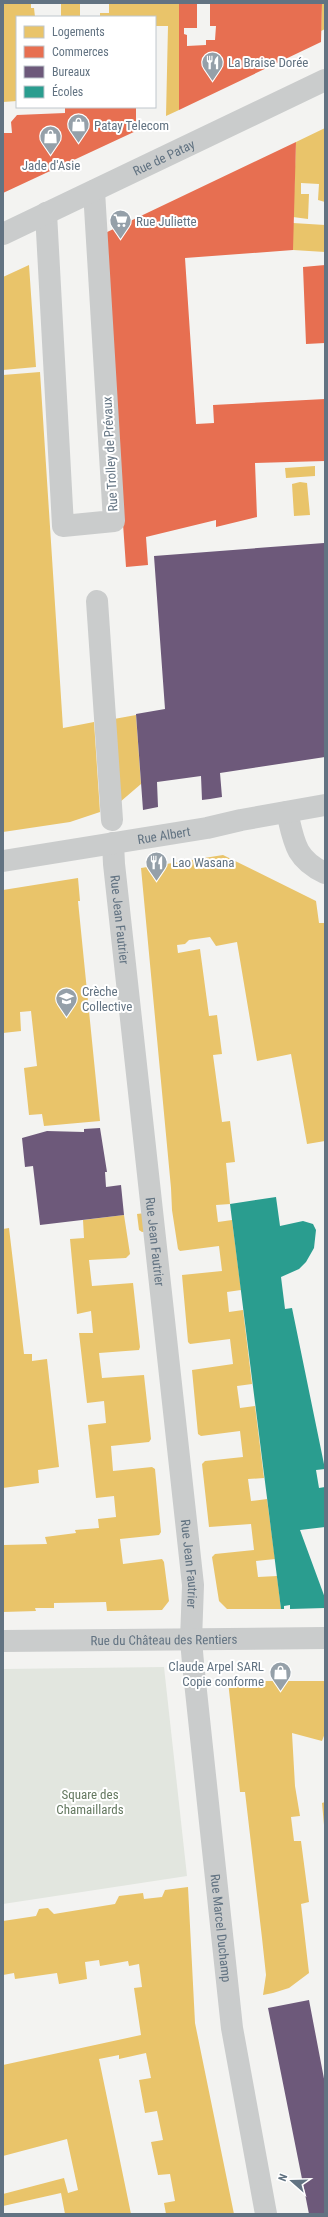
<svg xmlns="http://www.w3.org/2000/svg" width="328" height="2217" font-family="'Roboto Condensed',sans-serif">
<rect width="100%" height="100%" fill="#f3f3f1"/>
<path fill="#e2e6df" d="M164,1667L187,1876L3,1904V1669Z"/>
<path fill="#e9c46a" d="M3,3H31V8H34L35,17H17V101L3,102Z
M61,3H80V17H61Z
M109,3H179V110L166,116L168,26H155V17H100V13H109Z
M322,3H325V29L321,31Z
M325,128V202L318,200L319,184L301,183V194H309L308,219L293,217L296,142Z
M293,223L325,225V252L293,250Z
M29,265L36,367L3,370V277Z
M40,372L63,728L94,722L100,812L70,822L3,832V375Z
M315,466V476L286,478L285,468Z
M300,482L307,483L310,515L294,516L292,484Z
M136,715L141,784L120,802L114,719Z
M223,855L316,901L319,923H325V1141L307,1144L291,1054L257,1061L237,942L216,946L210,937L189,940L185,944L177,945L178,953L200,949L209,1016L217,1015L222,1054L213,1055L222,1122L230,1121L235,1162L226,1163L230,1204L216,1205L218,1222L232,1220L241,1290L227,1292L229,1312L243,1310L252,1384L237,1386L240,1408L255,1406L264,1478L248,1479L251,1501L267,1499L275,1559L256,1561L258,1577L277,1576L281,1609H227L219,1601L212,1557L215,1554L254,1550L251,1524L209,1527L202,1464L205,1461L243,1457L240,1431L201,1436L198,1434L192,1370L233,1364L230,1339L190,1344L188,1342L182,1275L222,1271L219,1246L180,1251L178,1249L172,1210L171,1188L141,868Z
M78,878L80,901H78L100,1121L44,1126L42,1114L29,1115L24,1068L37,1066L31,1011L20,1012L21,1031L3,1033V890Z
M161,1211V1230L142,1232L139,1230L137,1214Z
M124,1215L130,1254L126,1258L89,1260L92,1286L133,1283L140,1347L139,1350L99,1353L102,1378L144,1375L151,1439L149,1442L111,1446L113,1471L152,1467L155,1469L161,1532L159,1535L120,1539L123,1564L162,1559L164,1562L169,1601L162,1610L107,1611L106,1602L54,1603V1608H35L36,1611L3,1612V1545L47,1544L45,1537L76,1533L75,1530L99,1528L98,1519L116,1517L114,1496L96,1498L88,1425L106,1423L104,1401L87,1403L79,1333H93L91,1311L77,1314L70,1239L84,1238L83,1220Z
M9,1228L24,1354H32V1361L47,1359L59,1467L38,1470L39,1483L3,1488V1229Z
M228,1681H325V1733L322,1741L292,1733L295,1786L300,1816L291,1817L294,1841H301L309,1902L301,1904L309,1973L289,1988L273,1993L263,1995L266,1975L262,1938L245,1792H240Z
M325,1802V1825H324L322,1803Z
M188,1887L195,2023L234,2214H166L164,2203L175,2201L170,2174L158,2175L151,2142L163,2140L157,2111L145,2113L139,2080L151,2078L146,2053L119,2059V2055L99,2059L131,2214H65L61,2193L3,2206V2194L64,2178L68,2193L78,2190L67,2139L3,2156V2065L141,2035L134,1988L142,1987L139,1964L129,1966L128,1961L100,1966L99,1960L85,1962L87,1979L59,1984L57,1973L15,1979L14,1973L3,1975V1921L36,1916L39,1909L48,1908L54,1914L115,1904L119,1896L143,1893L144,1899L162,1897L165,1890Z"/>
<path fill="#e76f51" d="M179,3H197V28H184V34L187,35V46L206,45V40H215L216,26H210V3H322L321,42L179,110Z
M65,107H136V131L3,193V133H12L11,122L17,115L65,113Z
M296,142L293,250L185,258L196,424L214,423L213,405L325,399V461L255,463L257,517L216,527V520L146,537L148,565L126,567L103,234Z
M325,265V343L306,344L303,267Z"/>
<path fill="#6d597a" d="M324,543L325,757L220,773L222,797L210,799L202,800L201,776L157,782L158,807L143,810L136,714L165,709L154,556Z
M100,1128L107,1172H105L106,1187L121,1185L124,1215L40,1225L33,1166L25,1167L22,1138L47,1131L84,1132V1129Z
M309,2000L325,2084V2214H309L268,2008Z"/>
<path fill="#2a9d8f" d="M276,1197L280,1226L303,1221L313,1224L316,1230L314,1248L306,1262L299,1269L281,1277L285,1309L292,1308L325,1469L316,1470L319,1488L325,1487V1527L300,1530L325,1598V1608L290,1609V1605L284,1606V1609H281L230,1204Z"/>
<g fill="none" stroke-linecap="round" stroke-linejoin="round">
<g stroke="#cacccc" stroke-width="22">
<path d="M46,213L63,526L114,521L94,191"/>
<path id="s1" d="M3,234L325,80"/>
<path d="M97,601L112,820"/>
<path d="M287,812C294,842 295,859 325,873"/>
<path id="s2" d="M113,843L114,864L193,1585L191,1640L193,1663L232,2028L266,2214"/>
<path id="s3" d="M3,861L207,828L241,820L325,805"/>
<path id="s4" d="M3,1641L325,1638"/>
</g>
</g>
<defs>
<symbol id="restaurant-pin" viewBox="-11 -11 22 30"><path d="M0 17L-7.5 6A9.5 9.5 0 1 1 7.5 6Z" fill="#95a0a9" stroke="#fff"/><path d="M-5-6h1v4h1v-4h1v4h1v-4h1v5L-1.5 .5V6h-2V.5L-5-1ZM5-6V6H3V1.5H1.5Q1.5-4 5-6Z" fill="#fff"/></symbol>
<symbol id="shop-pin" viewBox="-11 -11 22 30"><path d="M0 17L-7.5 6A9.5 9.5 0 1 1 7.5 6Z" fill="#95a0a9" stroke="#fff"/><path d="M-5-2.5h2.3a2.7 3.5 0 0 1 5.4 0H5L5.5 6h-11ZM-1.5-2.5h3a1.5 2.3 0 0 0-3 0Z" fill="#fff"/></symbol>
<symbol id="supermarket-pin" viewBox="-11 -11 22 30"><path d="M0 17L-7.5 6A9.5 9.5 0 1 1 7.5 6Z" fill="#95a0a9" stroke="#fff"/><path d="M-6-5.5h2.5l.6 2H6L4.5 2H-2.5L-4.4-4H-6ZM-1.5 3.2a1.3 1.3 0 1 0 .1 0ZM3 3.2a1.3 1.3 0 1 0 .1 0Z" fill="#fff"/></symbol>
<symbol id="school-pin" viewBox="-11 -11 22 30"><path d="M0 17L-7.5 6A9.5 9.5 0 1 1 7.5 6Z" fill="#95a0a9" stroke="#fff"/><path d="M0-5L7-2L0 1L-7-2ZM-4 1L0 2.5L4 1V4Q0 6-4 4Z" fill="#fff"/></symbol>
</defs>
<g fill-rule="evenodd">
<use href="#restaurant-pin" x="200" y="50" width="25" height="34"/>
<use href="#shop-pin" x="66" y="112" width="25" height="34"/>
<use href="#shop-pin" x="38" y="124" width="25" height="34"/>
<use href="#supermarket-pin" x="108" y="208" width="25" height="34"/>
<use href="#restaurant-pin" x="144" y="850" width="25" height="34"/>
<use href="#school-pin" x="54" y="986" width="25" height="34"/>
<use href="#shop-pin" x="268" y="1660" width="25" height="34"/>
</g>
<g text-anchor="middle" dominant-baseline="central" stroke-width="4" stroke-linejoin="round" paint-order="stroke">
<g font-size="13" fill="#627382" stroke="#fff" text-anchor="start">
<text x="228" y="62">La Braise Dorée</text>
<text x="94" y="125">Patay Telecom</text>
<text x="51" y="165" text-anchor="middle">Jade d'Asie</text>
<text x="136" y="221">Rue Juliette</text>
<text x="172" y="862">Lao Wasana</text>
<text x="82" y="991">Crèche<tspan x="82" dy="15">Collective</tspan></text>
<text x="264" y="1666" text-anchor="end">Claude Arpel SARL<tspan x="264" dy="15">Copie conforme</tspan></text>
</g>
<g font-size="13" fill="#627382" stroke="#fff">
<text stroke="none"><textPath href="#s1" startOffset="178">Rue de Patay</textPath></text>
<text transform="translate(110 454) rotate(-93)">Rue Trolley de Prévaux</text>
<text stroke="none"><textPath href="#s3" startOffset="163">Rue Albert</textPath></text>
<text stroke="none"><textPath href="#s2" startOffset="77">Rue Jean Fautrier</textPath></text>
<text stroke="none"><textPath href="#s2" startOffset="401">Rue Jean Fautrier</textPath></text>
<text stroke="none"><textPath href="#s2" startOffset="725">Rue Jean Fautrier</textPath></text>
<text stroke="none"><textPath href="#s4" startOffset="161">Rue du Château des Rentiers</textPath></text>
<text stroke="none"><textPath href="#s2" startOffset="1091">Rue Marcel Duchamp</textPath></text>
</g>
<g font-size="13" fill="#657961" stroke="#fff">
<text x="90" y="1794">Square des<tspan x="90" dy="15">Chamaillards</tspan></text>
</g>
</g>
<rect width="328" height="2217" fill="none" stroke="#627382" stroke-width="8"/>
<rect x="16" y="16" width="140" height="92" fill="#ffffff" stroke="#c0c7cd"/>
<rect x="24" y="26" width="20" height="12" fill="#e9c46a" stroke="#c0c7cd"/>
<text x="52" y="36" font-size="12" fill="#627382">Logements</text>
<rect x="24" y="46" width="20" height="12" fill="#e76f51" stroke="#c0c7cd"/>
<text x="52" y="56" font-size="12" fill="#627382">Commerces</text>
<rect x="24" y="66" width="20" height="12" fill="#6d597a" stroke="#c0c7cd"/>
<text x="52" y="76" font-size="12" fill="#627382">Bureaux</text>
<rect x="24" y="86" width="20" height="12" fill="#2a9d8f" stroke="#c0c7cd"/>
<text x="52" y="96" font-size="12" fill="#627382">Écoles</text>
<g transform="translate(292 2181) rotate(290)" stroke="#ffffff" stroke-width="3" paint-order="stroke">
<path d="M0-3L7 15L0 10L-7 15Z" fill="#627382"/>
<text y="-6" font-size="11" font-weight="bold" text-anchor="middle" fill="#627382">N</text>
</g>
</svg>
